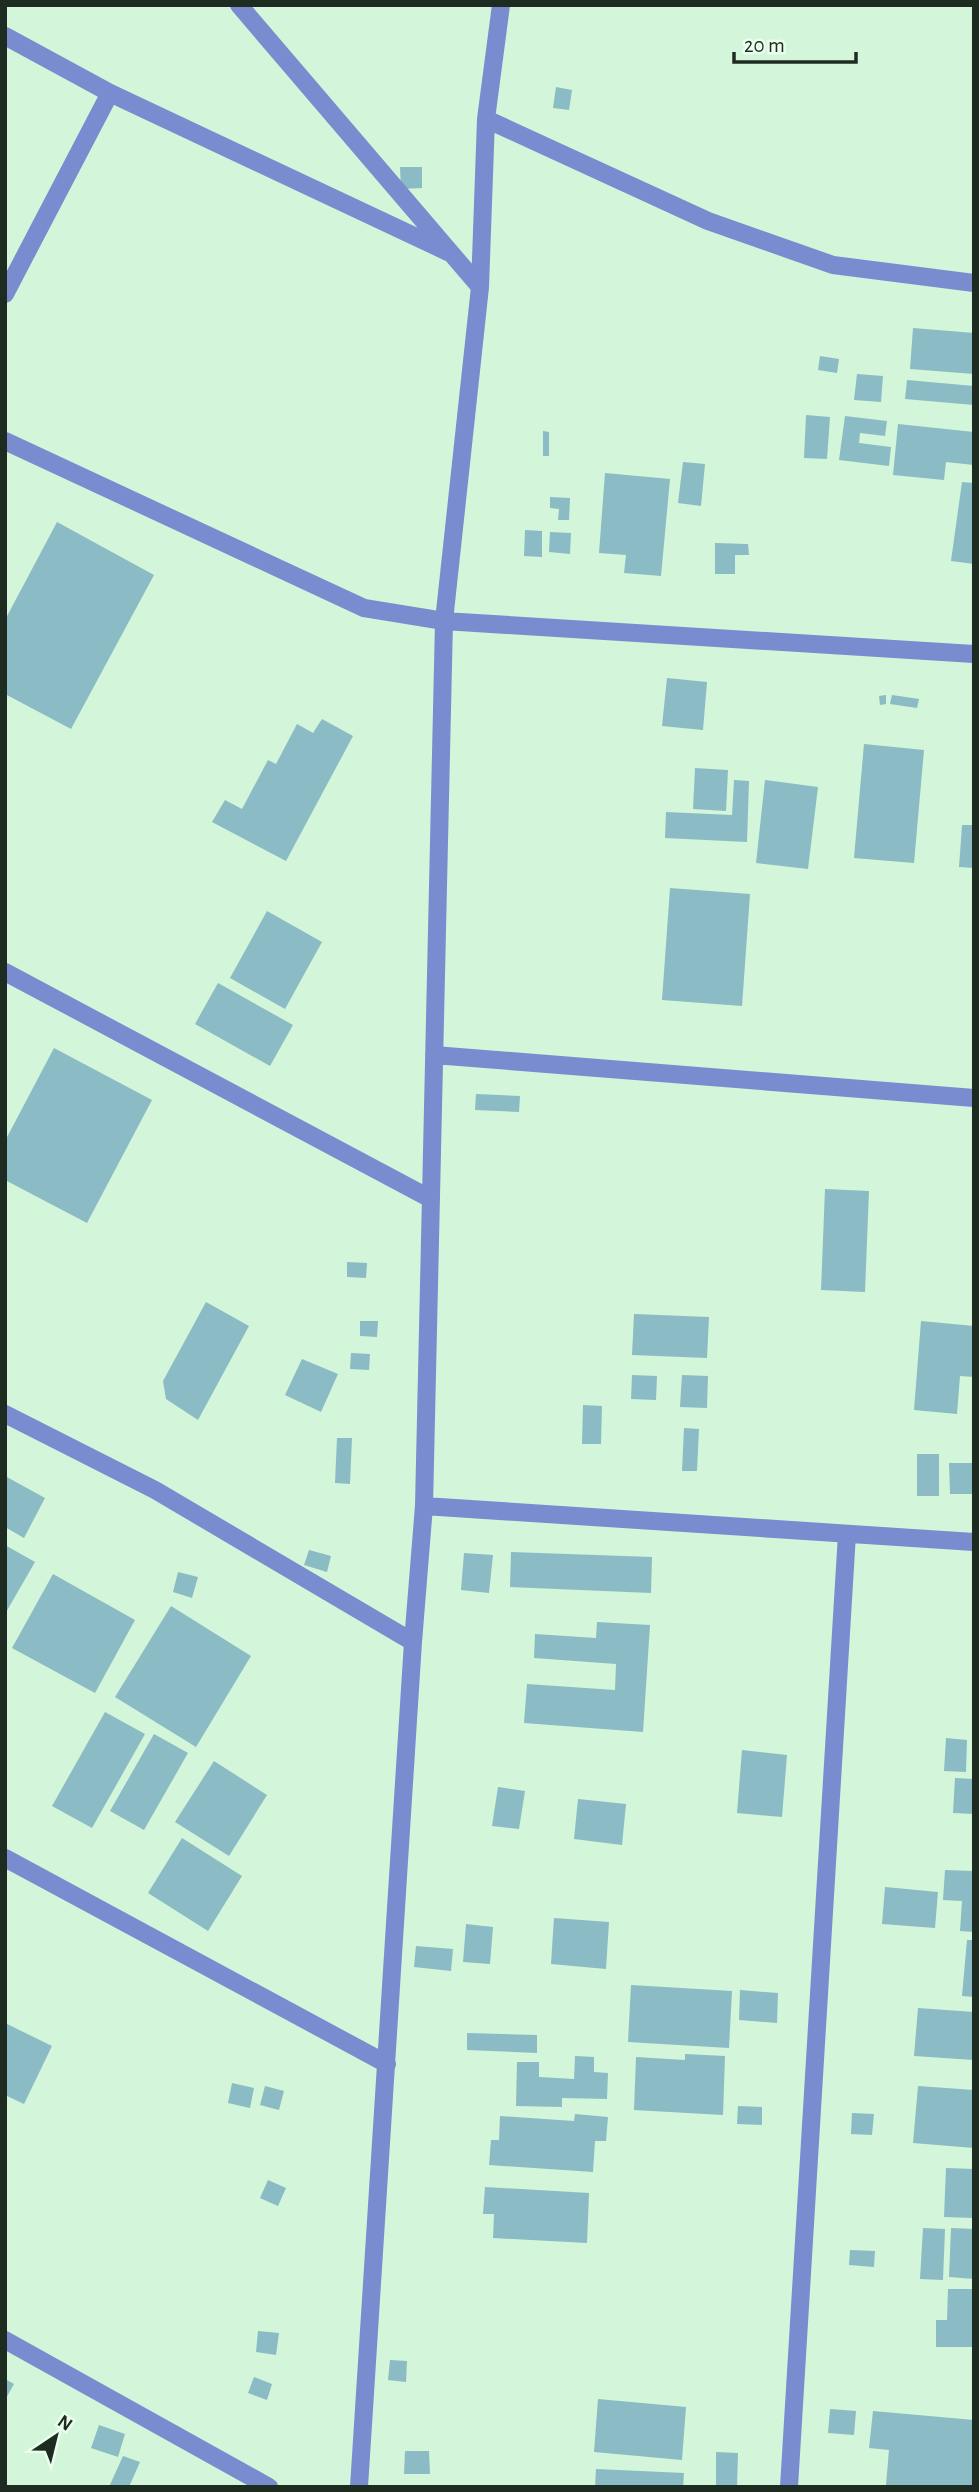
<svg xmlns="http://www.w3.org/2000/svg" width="979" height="2492" font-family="'Alegreya Sans',sans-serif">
<rect width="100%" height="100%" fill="#d3f5d9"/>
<path fill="#8bbbc4" d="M556,87L572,90L569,110L553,108Z
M400,167H422V188L401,189Z
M913,328L974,333V374L910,369Z
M820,356L839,359L837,373L818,370Z
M857,374L883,376L881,402L854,400Z
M907,380L974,386V405L905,399Z
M806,415L830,417L827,459L804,458Z
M845,416L887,421L885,436L860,433L859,443L891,447L889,466L839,460Z
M898,424L974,432V465L946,462L944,480L893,475Z
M543,431L549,432V456H543Z
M683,462L705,464L701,506L678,503Z
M605,473L670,479L661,576L624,573L626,555L599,553Z
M962,482L974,483V564L951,561Z
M550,497L570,498L569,520H558L559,509L550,508Z
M57,522L154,575L71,729L5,694V620Z
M525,530L542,531V557L524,556Z
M550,532L571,533L570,554L549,552Z
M715,543L748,544L749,555H735V574H715Z
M667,678L707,682L703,730L662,726Z
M886,695V704L880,705L879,696Z
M892,695L919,699L917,708L890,704Z
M322,719L353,736L286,861L212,822L225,800L242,809L268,760L276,764L297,724L313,733Z
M864,744L924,750L914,863L854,858Z
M695,768L728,770L726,811L693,809Z
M734,780L749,781L747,842L665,838L666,812L732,815Z
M765,780L818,787L808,869L756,863Z
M962,825H974V868L959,867Z
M670,888L750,894L742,1006L662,1000Z
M267,911L322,942L285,1009L230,978Z
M218,983L293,1025L270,1066L195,1024Z
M54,1048L152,1100L87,1223L5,1180V1141Z
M476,1094L520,1096L519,1112L475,1110Z
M825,1189L869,1191L865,1292L821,1290Z
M347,1262L367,1263L366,1278L347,1277Z
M206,1302L249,1326L198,1420L166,1399L163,1381Z
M634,1314L709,1317L707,1358L632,1355Z
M360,1321H378L377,1337L360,1336Z
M921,1321L974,1326V1377L960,1376L957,1414L914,1410Z
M351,1353L370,1354L369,1370L350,1369Z
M302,1359L338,1374L321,1412L285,1395Z
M632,1375L657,1376L656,1400L631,1399Z
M682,1375L708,1376L707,1408L680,1407Z
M583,1405L602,1406L601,1444H582Z
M684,1428L699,1429L697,1471H682Z
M337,1438H352L350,1484L335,1483Z
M917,1454H939V1496H917Z
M949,1463H974V1494H950Z
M5,1476L45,1498L24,1538L5,1527Z
M5,1545L35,1562L5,1614Z
M309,1550L331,1556L327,1572L304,1565Z
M511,1552L652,1557L651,1593L510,1587Z
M464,1553L493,1555L489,1593L461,1590Z
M178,1572L198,1577L192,1598L173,1592Z
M53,1574L135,1620L95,1693L12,1648Z
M171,1606L251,1656L196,1747L115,1697Z
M597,1622L650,1625L643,1732L524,1723L527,1684L615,1690L616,1664L534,1658L535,1634L596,1638Z
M105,1712L145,1734L92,1828L52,1806Z
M154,1734L188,1753L144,1830L110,1811Z
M946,1738L967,1740L966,1772L944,1771Z
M742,1750L787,1755L782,1817L737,1813Z
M214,1761L267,1795L229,1856L175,1822Z
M955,1778L974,1779V1814L953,1813Z
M498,1787L525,1791L519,1829L492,1826Z
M578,1799L626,1804L622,1845L574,1839Z
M182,1838L242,1876L208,1931L148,1893Z
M945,1870L974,1871V1932L960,1931L962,1901L943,1900Z
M885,1887L938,1892L935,1928L882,1924Z
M554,1918L609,1922L606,1969L551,1964Z
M466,1924L493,1927L490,1964L463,1962Z
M967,1940H974V1997L962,1996Z
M416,1946L453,1949L451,1971L414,1967Z
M631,1985L732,1991L729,2048L628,2042Z
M740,1990L778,1993L777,2023L739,2020Z
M918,2008L974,2012V2060L914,2056Z
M5,2023L52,2046L24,2104L5,2095Z
M467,2033L537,2035V2053L467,2050Z
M685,2054L725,2056L723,2115L634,2110L636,2057L685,2060Z
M575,2056L594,2057V2072L608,2073L607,2099L562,2098V2107L516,2106L517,2062H539V2077L574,2079Z
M232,2083L254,2088L250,2108L228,2103Z
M265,2086L284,2091L279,2110L260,2105Z
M918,2086L974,2090V2148L913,2143Z
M738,2106L762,2107V2125L737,2124Z
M852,2113L874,2114L872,2135L851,2134Z
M575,2114L608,2117L606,2141H595L593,2172L489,2165L491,2140H499L500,2116L574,2121Z
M946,2168L974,2169V2218L944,2217Z
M268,2180L286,2188L278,2206L260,2198Z
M485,2187L589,2193L587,2243L493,2238L494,2214H483Z
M923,2228L945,2229L943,2280L920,2279Z
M951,2228L974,2229V2279L949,2277Z
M850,2250L875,2251L874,2267L849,2265Z
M948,2289H974V2347H936V2320H947Z
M258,2331L279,2333L276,2355L256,2352Z
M390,2360L407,2361L406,2382L388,2380Z
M254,2377L272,2384L267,2400L248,2393Z
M5,2379L14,2384L5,2400Z
M598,2399L686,2407L682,2460L594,2452Z
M830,2409L856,2411L854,2435L828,2433Z
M873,2411L974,2420V2487L886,2485L889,2450L869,2448Z
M99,2425L125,2434L118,2457L91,2448Z
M405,2451H429L430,2474H404Z
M716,2452L738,2453L737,2487H716Z
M123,2456L140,2462L129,2487H109Z
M596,2469L684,2473L683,2487H595Z"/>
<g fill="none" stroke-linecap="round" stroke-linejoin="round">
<path stroke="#798ccf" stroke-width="18" d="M239,5L480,287
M5,36L110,93L450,253
M486,119L708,221L833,265L974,283
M5,294L110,93
M5,441L364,608L444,621L974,654
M5,972L431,1199
M434,1055L974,1098
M5,1414L155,1490L413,1642
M424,1506L974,1542
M5,1858L387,2064
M5,2340L269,2487
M359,2487L413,1642L424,1506L444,621L480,287L486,119L501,5
M789,2487L847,1534"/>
</g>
<rect width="979" height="2492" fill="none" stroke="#1e2b20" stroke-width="14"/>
<g transform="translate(56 2436) rotate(35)" stroke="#eafeed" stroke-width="5" paint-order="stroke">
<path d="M0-5L12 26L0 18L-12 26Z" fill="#1e2b20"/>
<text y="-10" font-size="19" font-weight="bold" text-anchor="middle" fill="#1e2b20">N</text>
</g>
<path d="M734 52v10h122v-10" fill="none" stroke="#1e2b20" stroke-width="3.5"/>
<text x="744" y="52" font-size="21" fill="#1e2b20" stroke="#eafeed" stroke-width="5" paint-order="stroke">20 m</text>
</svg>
